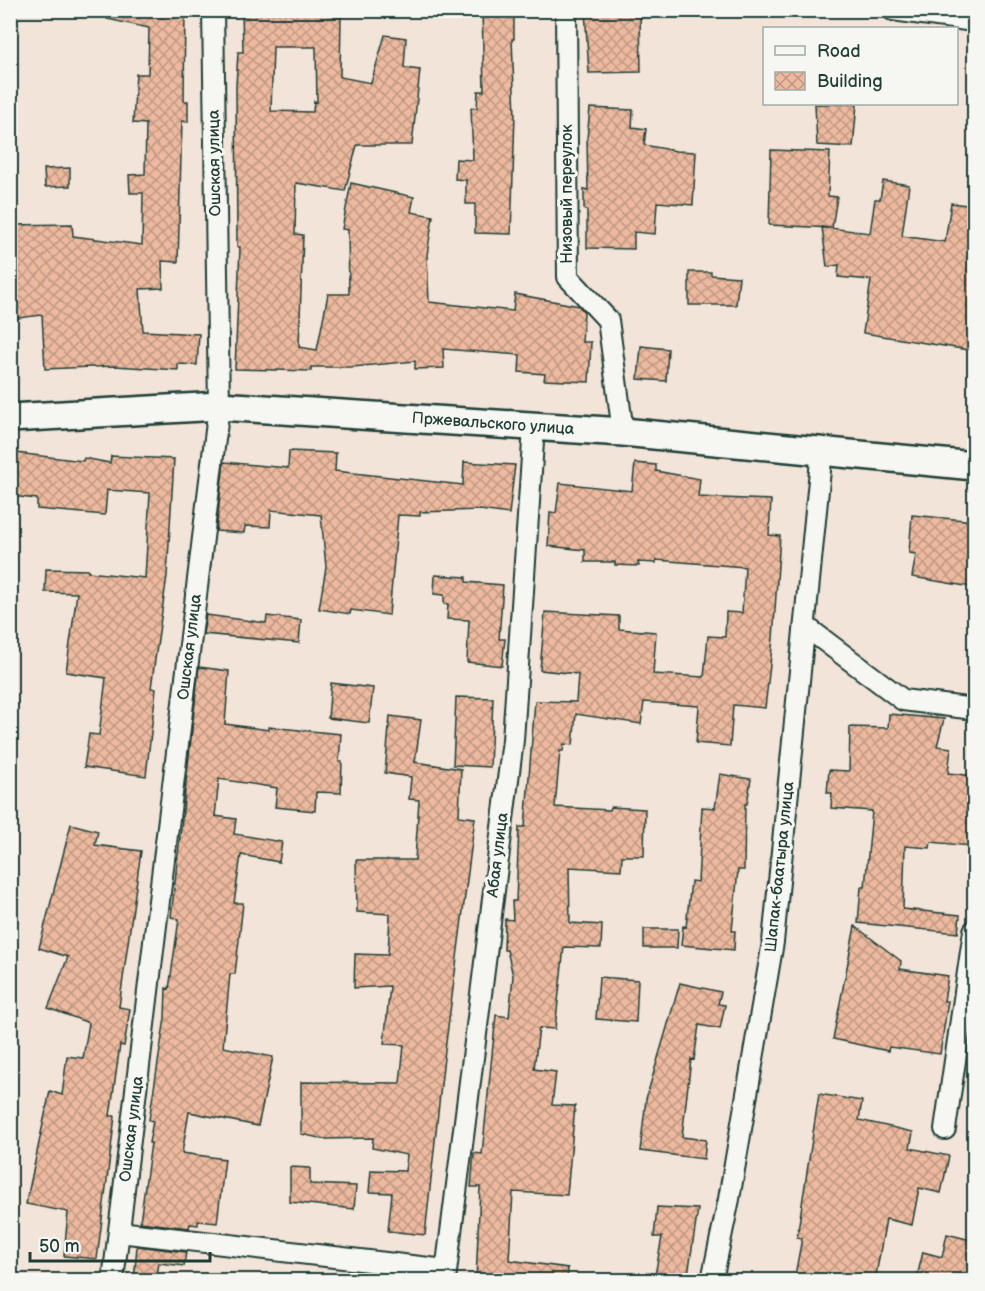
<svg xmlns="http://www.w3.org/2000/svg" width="985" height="1291" font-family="'Balsamiq Sans',sans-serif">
<defs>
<pattern id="building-cross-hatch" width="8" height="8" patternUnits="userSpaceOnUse" patternTransform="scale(1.5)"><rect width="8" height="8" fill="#edb99f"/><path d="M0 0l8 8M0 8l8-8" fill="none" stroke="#bf9882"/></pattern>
</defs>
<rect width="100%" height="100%" fill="#f3e4d9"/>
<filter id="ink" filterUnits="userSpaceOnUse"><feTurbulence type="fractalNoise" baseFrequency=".0167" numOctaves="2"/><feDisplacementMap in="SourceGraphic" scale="12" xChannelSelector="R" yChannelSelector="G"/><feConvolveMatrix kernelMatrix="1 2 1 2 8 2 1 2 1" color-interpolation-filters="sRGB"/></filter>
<g filter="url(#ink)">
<path fill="url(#building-cross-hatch)" stroke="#1f3d34" stroke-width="1.5" fill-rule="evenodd" d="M107,10H185L184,101H188V122L182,121L178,262L162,261L163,288L140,289L143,331L199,334L197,365L178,364V370L115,366L45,369L42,315L10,319V225L72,224L73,236L142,245L143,193H130L129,175L145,174L146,124L133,123L136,74H148L149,28L107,19Z
M242,10H322V13L341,16L340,77L371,83L385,35L406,38L404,68L420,70L412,145H357L345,191L296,183L295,234L303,235L299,347L317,350L328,294H349L348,230L342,229L351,183L414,197L411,212L433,216L427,255L429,302L513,311L515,294L579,306L584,312L582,342H591L589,382L544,380L545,374L519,372L520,355L443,349L444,368L415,369V361L352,367H311V371L235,369L240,247H237L236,86L238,52H243ZM273,47H316L317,102L314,101L313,112L271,111Z
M482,10H514V39H512L515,115L511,234L475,233V204H466V180L455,179L456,159L473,160L471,108H477L478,91H484Z
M585,10H640L641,72L589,73Z
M815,104H857L853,147L817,145Z
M590,108L633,110L632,127L646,129L644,145L676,151L696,152L693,205L657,202L655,234L634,232V249L587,248V210L584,209V189L588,190L587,139Z
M771,150L830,152L828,196L837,197L832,228L769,225Z
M70,168V186L45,187L44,169Z
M883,181L909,185L902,236L945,242L951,203L975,206V351L863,333L871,280L838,277L839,265L827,267L822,227L870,233L875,199H880Z
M689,272H711V275L739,277L736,305H689Z
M641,346L668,349L666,381L638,379Z
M289,451L336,453L335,471L463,485L464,462L515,465L509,514L480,510L420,512V516L398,515L389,615L351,610L350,614L319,609L326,567L321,515L271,510L270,527L245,526L244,533L216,531L224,462L288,468Z
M16,453L83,461L84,458L110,463L111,456L174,459L167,576L151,688L156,689L146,776L84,767L89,734L99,735L106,678L66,672L77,593L45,592L46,569L88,570V572L145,578L150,493L107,490L105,515L37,509V499L11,496Z
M635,463L656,465V471L700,479L698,497L771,500L769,535L780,536L773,639L765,708L733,705L730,746L696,743L699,706L644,702L641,724L576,714L573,745L564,744L563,751H560L555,807L610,810L611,807L645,809L644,856H622L621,870L569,867L570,923L602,925L601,948L564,947L555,1029L539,1028L534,1069L556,1072L552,1105L575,1106L567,1195L513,1192L509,1260L568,1268L567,1281H476L480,1187H471L474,1153L482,1154L496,1015L509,1017L513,976L507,950H504L505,919L513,920L512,901H516L519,827H525L535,701L576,702L578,674L540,670L545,612L619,616V629L656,632L653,674L704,677L708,636L725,637L726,612L742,613L745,567L656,560V563L638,562L639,566L615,565V562H585V550L548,546L550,512L556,513L560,483L632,491Z
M912,515L974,521L972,587L912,577L916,554L909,553Z
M435,575L466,577V582L503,585L499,639H505L502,666L467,662L469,620L447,619L448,604H444V595L434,594Z
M206,615L266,623L267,616L301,620L299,643L203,634Z
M199,667L229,671L225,724L269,730V727L341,734L339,762H342L341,793L316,792L315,811L275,807L277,788L219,779L215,816L236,819L234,834L282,842L279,862L241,855L234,903H243L239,940L235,974H230L223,1047L273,1057L258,1126L189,1112L182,1153L225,1159L217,1223L198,1221V1225L190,1224L189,1228L140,1222L151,1143H149L153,1121L149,1120L165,1018L166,988L169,989L179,919L171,917Z
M331,683L373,688L369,723L328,718Z
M456,697L493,698L490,767L453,765Z
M889,714L944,719L937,746L951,748L948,773L975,776L970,846L931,842L930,848L905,846L903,909L960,915L958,933L858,923L861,887H865L872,811L831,808L832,793H827L829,770L849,771L850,727L888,728Z
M390,716L421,720L415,762L461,769L459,816L475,818L443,1066L425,1235L388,1231L392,1193L369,1192L371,1170L405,1171L407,1155L372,1148L373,1138L324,1139L301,1134V1082L400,1083L404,1045L384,1044L390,986L354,988L355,954L388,955L390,914L357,912L356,860H415L419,800L409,799L411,777L385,773Z
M720,774L751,779L747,804H745L744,870H738L732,931H735L734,950L681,945L683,926L686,927L691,881L698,882L702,807L715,808Z
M71,824L98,831L95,845L141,851L119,1007L130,1009L124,1046L120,1045L110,1116H115L97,1259L64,1256L68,1212L26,1204L50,1091L62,1095L67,1056L83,1058L89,1023L48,1008L68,957L39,948Z
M855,926L901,961L900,969L948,976L944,1001H948L940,1054L889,1047L888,1051L833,1039Z
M644,929H678L677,948H644Z
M599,977L638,980L636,1022L596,1019Z
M680,983L721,992L718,1004L725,1005L720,1029L699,1025L694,1060L691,1059L682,1137L706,1140L704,1159L640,1151L646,1099Z
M819,1094L862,1101L859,1120L913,1132L910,1148L949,1156L941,1193L919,1188L912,1225L886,1219L875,1281H794L802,1238L797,1237Z
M290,1167L310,1168V1184L356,1186L354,1209L290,1202Z
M657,1207L698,1209L687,1281H654L662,1237H654Z
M947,1234L975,1241V1281H916L923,1252L942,1257Z
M137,1246L186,1252L184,1266L159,1263L156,1281H134Z"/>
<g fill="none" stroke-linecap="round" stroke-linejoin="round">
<defs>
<path id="minor" d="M566,10L568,277L608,320L623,432
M893,10L974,21
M805,626L903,700L974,709
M945,1129L974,931
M119,1232L446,1270
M113,1280L219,406L213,10
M445,1280L513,740L534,427
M712,1280L729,1199L773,942L822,450"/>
<path id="secondary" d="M10,418L219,406L623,432L974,466"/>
</defs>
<use href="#minor" stroke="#1f3d34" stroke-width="24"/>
<use href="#secondary" stroke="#1f3d34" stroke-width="32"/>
<use href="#minor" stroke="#f6f6f2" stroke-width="20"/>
<use href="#secondary" stroke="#f6f6f2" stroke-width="27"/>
</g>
</g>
<g text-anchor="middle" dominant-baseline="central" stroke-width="6" stroke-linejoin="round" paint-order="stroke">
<g font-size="16" fill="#1f3d34" stroke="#f6f6f2">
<text transform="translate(215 163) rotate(-91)">Ошская улица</text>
<text transform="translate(567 194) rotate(-90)">Низовый переулок</text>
<text transform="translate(493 424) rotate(4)">Пржевальского улица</text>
<text transform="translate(190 647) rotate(-83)">Ошская улица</text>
<text transform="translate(498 855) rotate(-83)">Абая улица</text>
<text transform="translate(780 867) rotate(-84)">Шапак-баатыра улица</text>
<text transform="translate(132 1129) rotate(-83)">Ошская улица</text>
</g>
</g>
<rect width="985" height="1291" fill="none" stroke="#f6f6f2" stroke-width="36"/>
<rect x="18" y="18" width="949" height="1255" fill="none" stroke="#1f3d34" stroke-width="2" filter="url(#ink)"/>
<rect x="763" y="27" width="195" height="78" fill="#f6f6f2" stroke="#a0aca6" stroke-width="1.5"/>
<rect x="775" y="46" width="30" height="9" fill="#f6f6f2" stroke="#a0aca6" stroke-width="1.5"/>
<text x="817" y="57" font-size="18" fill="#1f3d34">Road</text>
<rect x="775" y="72" width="30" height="18" fill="url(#building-cross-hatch)" stroke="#a0aca6" stroke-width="1.5"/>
<text x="817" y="87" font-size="18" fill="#1f3d34">Building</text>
<path d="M30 1252v9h180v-9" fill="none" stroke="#1f3d34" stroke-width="3"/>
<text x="39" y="1252" font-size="18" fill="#1f3d34" stroke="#f6f6f2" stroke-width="4.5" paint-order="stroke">50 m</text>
</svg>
